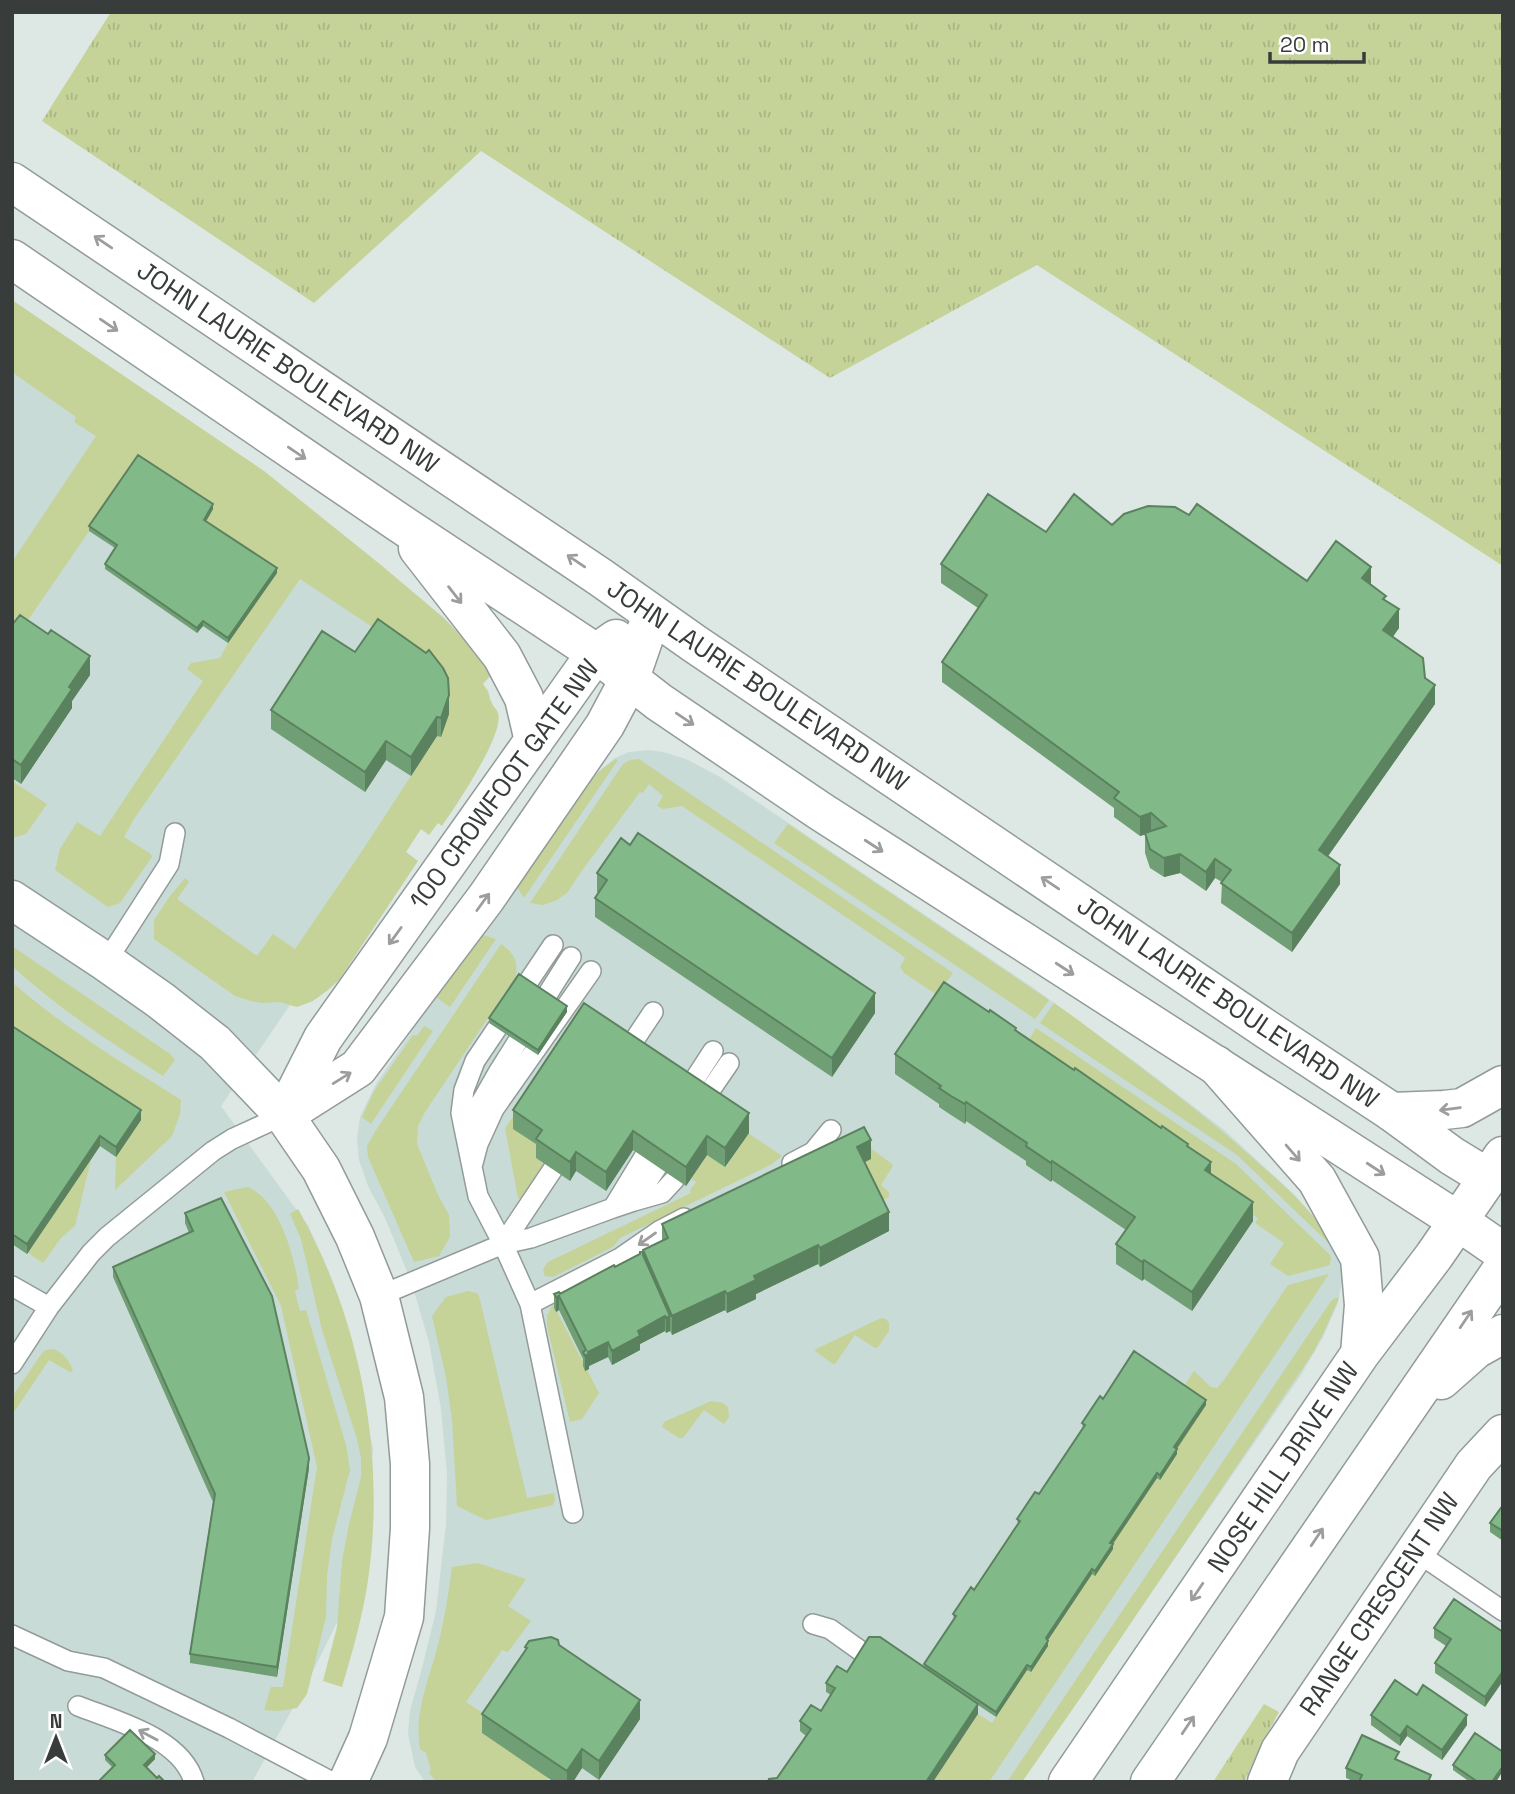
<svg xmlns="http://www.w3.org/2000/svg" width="1515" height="1794" font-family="'Space Grotesk',sans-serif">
<defs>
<pattern id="park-tufts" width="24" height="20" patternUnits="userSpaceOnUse" patternTransform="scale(1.75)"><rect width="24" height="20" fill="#c5d298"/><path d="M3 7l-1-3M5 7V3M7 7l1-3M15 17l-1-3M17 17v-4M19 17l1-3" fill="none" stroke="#aab584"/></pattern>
</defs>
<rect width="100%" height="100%" fill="#dde7e4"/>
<path fill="#c9dbd6" d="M12,338L488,690L490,696L488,715L221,1106L309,1227L348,1330L373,1449L361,1574L310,1677L252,1782H12Z
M648,750L663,752L686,759L720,777L1035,989L1138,1064L1223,1129L1295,1195L1331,1239L1341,1258L1343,1275L1338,1303L1323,1337L1301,1375L1021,1782H425L415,1767L408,1734L410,1710L421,1672L436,1611L446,1524L447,1474L441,1409L429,1342L411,1281L385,1218L368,1186L359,1160L357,1139L360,1117L376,1084L565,806L584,783L615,758L629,752Z"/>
<path fill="#c5d298" d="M12,300L264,471L381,565L445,619L477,653L491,675L483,684C489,691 488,696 492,703C493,707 497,709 498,713C505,734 455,807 442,826L438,823L429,835L421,829L406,852L418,861L339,980L328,990L313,1001L297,1007L279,1002L263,1003L251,1001L235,996L154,939V920L170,896L185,878L189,882L177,899L257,956L273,934L295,949L364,848L437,736L441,737L449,714L377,630L300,579L134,819L124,837L151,854L152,857L120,903L108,907L55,870L60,849L77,822L100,836L203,681L187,669L191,663L220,658L228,643L204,525L138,460L26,623L12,641V562L96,436L74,422L76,417L12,372Z
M616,759L618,760L524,898L517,887L584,787L602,769Z
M639,759L953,973L937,995L904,973L900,967L905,958L899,953L682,806L663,809L657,806L663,796L649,784L643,793L640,792L581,872L567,893L557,900L543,905L530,903L623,764L630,760Z
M12,781L47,804L26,834L12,838Z
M788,824L1049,1000L1035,1019L774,843Z
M480,934L496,939L450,1007L436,997Z
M501,944C514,953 518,961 516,976L425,1112L418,1126L417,1144L438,1195L449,1215L450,1237L439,1256L414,1262L368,1157L367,1146L376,1130Z
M12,946L170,1054L175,1060L163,1076C111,1043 58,1008 12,966Z
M12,982C64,1028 123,1063 181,1100L180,1114L172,1136L115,1190L116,1157L140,1120L12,1035Z
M1054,1003C1078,1019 1100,1037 1123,1054C1168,1088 1212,1121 1254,1159C1284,1186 1318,1214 1336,1250L1237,1155L1040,1023Z
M424,1026L433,1031L371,1124L362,1117L374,1091L413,1035L417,1036Z
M1036,1028L1236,1164L1331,1256L1330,1265L1288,1276L1270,1264L1284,1243L1255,1223L1258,1218L1209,1185L1027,1043Z
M514,1115L542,1149L536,1158L545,1165L520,1199L518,1198L505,1128Z
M748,1133L782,1156L772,1164L620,1238L613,1247L553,1277L545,1276L543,1269L548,1262L691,1193L690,1190L696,1182L691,1179L707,1155L726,1167Z
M869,1147L892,1164L893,1166L881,1185L889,1192V1197L876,1204L857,1166Z
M92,1156L75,1226L61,1238L43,1263L28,1253Z
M248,1187C280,1201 294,1256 299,1288L295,1291L300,1311L306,1310L346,1445L350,1470L332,1539L327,1576L326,1617L307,1694L297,1708L278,1711L264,1710L271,1687H283L317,1467L281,1306L224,1192Z
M298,1209C360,1317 385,1451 369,1573C364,1612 353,1650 342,1687L323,1681L337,1627L342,1561L349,1524L361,1477V1458L357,1439L322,1330L301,1239L290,1214Z
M1329,1274L989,1782H933L978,1714L992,1723L1027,1670L1031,1672L1048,1646L1046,1643L1092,1574L1095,1575L1110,1548L1157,1478L1160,1479L1177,1454L1175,1452L1183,1388L1194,1371L1211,1387L1217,1388L1224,1380L1288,1285Z
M468,1291L477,1293L479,1296L527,1498L554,1493L555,1500L553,1505L486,1520L457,1506L452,1420L446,1377L432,1316L446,1297Z
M1335,1298H1339L1324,1332L1313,1353L1081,1697L1022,1782H1007L1331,1301Z
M553,1304L599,1393L582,1419L570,1422L547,1326V1316Z
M881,1318L886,1319L889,1323V1331L878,1347L875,1348L855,1335L835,1364H833L815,1351L816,1349Z
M53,1349C65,1353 69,1361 73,1371L70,1372L49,1360L12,1415V1397L42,1353L46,1350Z
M711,1401L723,1403L728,1407L729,1417L724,1424L704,1410L683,1438H679L662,1427L664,1422Z
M478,1563L526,1579L508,1606L531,1621L508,1652L502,1650L466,1702L492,1719L548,1778L546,1782H437L429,1773L431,1769L426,1753L420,1749C413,1708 433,1672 441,1632C446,1611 449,1589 452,1567Z"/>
<path fill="url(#park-tufts)" d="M111,12H1503V566L1037,265L830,378L481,151L314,303L42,121Z
M1264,1704L1279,1712L1261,1745L1244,1782H1213Z"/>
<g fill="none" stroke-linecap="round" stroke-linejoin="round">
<defs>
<path id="service" d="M553,945L475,1061L464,1090L461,1113L478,1196L503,1244L530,1304L573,1513
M106,962L169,864L175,833
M627,1051L653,1012
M687,1091L713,1051
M703,1101L729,1063
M468,1137L475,1113L499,1071L571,957
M473,1163L478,1144L494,1109L591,971
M792,1163L813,1152L831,1130
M634,1201L662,1193L675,1179
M613,1208L634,1201L657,1167
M503,1244L553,1169
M12,1286L49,1307
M379,1296L503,1244L531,1238L613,1208L644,1157
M530,1304L620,1258L659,1231L684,1218
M12,1364L49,1307L91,1253L107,1237L213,1151L232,1139L284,1115
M1415,1551L1503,1611
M813,1624L830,1629L865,1654
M12,1635L68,1661L104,1668L229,1728L332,1782
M78,1706C116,1721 182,1738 194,1782"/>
<path id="minor" d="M1267,1782L1280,1751L1474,1465L1503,1434"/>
<path id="tertiary" d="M12,182L600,577L695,644L1266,1029L1392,1112L1452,1156L1488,1178
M12,259L398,522L596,653L659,702L820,811L1458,1221
M418,548L502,656L524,698L534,741
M12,900L106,962L160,1000L215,1043L284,1115L321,1169L355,1237L379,1296L404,1397L410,1464V1528L404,1617L368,1738L348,1782
M284,1115L358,1068L486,898L605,725L630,678L652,614
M284,1115L323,1038L596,653L616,639"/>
<path id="secondary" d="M1216,1065L1317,1180L1360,1258L1364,1305L1360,1354
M1392,1112L1444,1110L1462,1108L1503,1085
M1458,1221L1503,1252
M1441,1380L1476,1349L1503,1334
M1068,1782L1360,1354L1434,1256L1503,1156
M1150,1782L1503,1268"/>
</defs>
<use href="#service" stroke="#929b99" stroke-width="22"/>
<use href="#minor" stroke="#929b99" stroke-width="41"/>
<use href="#tertiary" stroke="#929b99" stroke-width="41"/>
<use href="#secondary" stroke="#929b99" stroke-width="41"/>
<use href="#service" stroke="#fff" stroke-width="19"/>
<use href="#minor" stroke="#fff" stroke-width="38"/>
<use href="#tertiary" stroke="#fff" stroke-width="38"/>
<use href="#secondary" stroke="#fff" stroke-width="38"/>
</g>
<path fill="#709f75" d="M213,509L206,521L277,573L228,643L203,626L197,633L105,569V564L115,548L89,531V526Z
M1112,525L1307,581L1371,585L1386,601L1399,628L1393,637L1425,678L1435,704L1328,856L1340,884L1292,952L1221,903L1222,882L1215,878L1206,891L1180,873L1164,877L1150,868L1145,853V834L1140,836L1114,817V808L942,682V662L978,608L941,583V564L1046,532Z
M12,625L90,675L72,701V708L21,784L12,778Z
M271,710L449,714L441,737L437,736L411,776L386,760L365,792L271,729Z
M597,873L875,1013L832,1077L595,917V898L599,893L597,892Z
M567,1012L538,1055L489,1023V1018Z
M12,1026L141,1120L116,1157L100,1146L27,1254L12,1244Z
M1016,1031L1188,1147L1253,1221L1192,1311L1144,1279L1142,1281L1116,1264V1244L1126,1230L1052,1180L1051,1182L1026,1165V1161L966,1121L965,1124L951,1115L939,1107V1104L895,1074V1054Z
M513,1110L749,1133L725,1167L707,1155L686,1186L633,1150L606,1191L576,1171L570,1181L536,1158V1144L513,1129Z
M871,1159L864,1162L889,1231L820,1267L818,1264L756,1294V1299L727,1313L725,1310L672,1335L670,1331L666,1333L665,1331L640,1344V1350L612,1365L608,1357L589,1366V1369L585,1371L583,1366V1359L559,1310L556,1312L554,1308V1294H560L615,1267L640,1255V1252L662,1241V1224Z
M185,1213L309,1468L277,1677L190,1663V1654L213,1502L113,1277V1267L189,1233L185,1223Z
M1103,1399L1206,1405L1177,1449V1454L1160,1480L1157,1478L1113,1544V1549L1095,1576L1092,1574L1048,1640V1646L1031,1672L1027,1670L996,1717L978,1705V1714L777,1778L806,1736L800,1731V1721L821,1711L831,1695L826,1692V1683L847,1672L924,1667V1664L954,1620L953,1614L974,1590L1018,1524L1017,1519L1039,1494L1083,1428L1082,1423Z
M1503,1505V1541L1490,1532V1523Z
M1434,1628L1503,1632L1485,1707L1435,1673V1663L1446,1646L1434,1638Z
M559,1645L640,1719L599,1780L582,1768L573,1782H554L482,1733V1714L525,1651V1647Z
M1417,1695L1467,1725L1442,1760L1407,1736L1400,1746L1371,1725V1715Z
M105,1755L155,1759L146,1768L157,1778L112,1767L105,1760Z
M1399,1760L1431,1782H1355L1346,1778V1768Z
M1453,1765L1496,1782H1470L1453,1770Z"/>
<path fill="#5b825f" d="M213,504V509L204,525V520Z
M1371,567V586L1362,578Z
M277,568V573L228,643V638Z
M1399,609V628L1383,649V630Z
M203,621V626L197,633V628Z
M90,656V675L72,701V708L21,784V765L69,687Z
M1435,685V704L1319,869V850Z
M449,695V714L441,737V718Z
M437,717V736L411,776V757Z
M386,741V760L365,792V772Z
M1151,813V833L1140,836V817Z
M1180,854V873L1164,877V858Z
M1215,859V878L1206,891V872Z
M1340,865V884L1292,952V933Z
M875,993V1013L832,1077V1058Z
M567,1006V1012L538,1055V1050Z
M966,1102V1121L965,1124V1104Z
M141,1110V1120L116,1157V1147Z
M749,1113V1133L725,1167V1148Z
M633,1131V1150L606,1191V1172Z
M100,1136V1146L27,1254V1244Z
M707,1136V1155L686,1186V1167Z
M871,1140V1159L857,1166V1147Z
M576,1152V1171L570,1181V1162Z
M1052,1161V1180L1051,1182V1163Z
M1211,1162V1181L1205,1170Z
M1253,1202V1221L1192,1311V1292Z
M889,1212V1231L820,1267V1248Z
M818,1245V1264L756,1294V1299L727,1313V1294L754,1276Z
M1144,1260V1279L1142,1281V1262Z
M725,1291V1310L672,1335V1316Z
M559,1296V1310L556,1312V1297Z
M665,1316V1331L640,1344V1350L612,1365V1351L638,1331Z
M670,1316V1331L666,1333V1318Z
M608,1342V1357L589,1366V1369L585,1371V1356L588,1352Z
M1206,1400V1405L1174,1452V1447Z
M1177,1449V1454L1160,1480V1475Z
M309,1458V1468L277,1677V1667Z
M1157,1473V1478L1110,1548V1543Z
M1113,1544V1549L1095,1576V1571Z
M1092,1569V1574L1046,1643V1638Z
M1048,1641V1646L1031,1672V1667Z
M1027,1665V1670L996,1717V1712Z
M1503,1671V1681L1485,1707V1697Z
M640,1700V1719L599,1780V1761Z
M978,1704V1714L933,1782H926Z
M1467,1715V1725L1442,1760V1750Z
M1407,1726V1736L1400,1746V1736Z
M582,1749V1768L573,1782H567V1771Z
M155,1754V1759L144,1770V1765Z
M1503,1766V1771L1496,1782H1492Z"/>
<path fill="#82b988" stroke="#5b825f" stroke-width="2" d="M138,455L213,504L204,520L277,568L228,638L203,621L197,628L105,564L117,545L89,526Z
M988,494L1046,532L1074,494L1112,525L1124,514L1148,506L1175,507L1189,515L1197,504L1307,581L1336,541L1371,567L1362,578L1386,596L1383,599L1399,609L1383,630L1423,658L1425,678L1435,685L1319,850L1340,865L1292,933L1221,883L1231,870L1215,859L1206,872L1180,854L1164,858L1150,849L1145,833L1166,826L1151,813L1140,817L1114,798L1119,792L942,662L987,595L941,564Z
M20,615L48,634L51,630L90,656L69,687L72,689L21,765L12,759V625Z
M378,619L426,653L429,650L443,668L448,678L449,695L441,718L437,717L411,757L386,741L365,772L271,710L322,631L355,652Z
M638,833L875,993L832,1058L595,898L607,880L597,873L621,838L630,845Z
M519,974L567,1006L538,1050L489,1018Z
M944,982L989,1012L990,1010L1016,1028L1015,1030L1074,1070L1075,1068L1161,1128L1162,1126L1188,1144L1187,1146L1211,1162L1205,1170L1253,1202L1192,1292L1144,1260L1142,1262L1116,1244L1135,1217L1052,1161L1051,1163L1026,1146L1027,1143L966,1102L965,1104L951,1096L939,1088L941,1086L895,1054Z
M584,1003L749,1113L725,1148L707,1136L686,1167L633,1131L606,1172L576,1152L570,1162L536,1139L542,1130L513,1110Z
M12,1026L141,1110L116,1147L100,1136L27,1244L12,1234Z
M864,1127L871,1140L857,1147L889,1212L820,1248L818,1245L754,1276L756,1280L727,1294L725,1291L672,1316L643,1250L668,1238L662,1224Z
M221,1198L272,1296L309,1458L277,1667L190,1654L215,1494L113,1267L193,1231L185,1213Z
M643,1251V1255L670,1316L666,1318L665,1316L638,1331L640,1336L612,1351L608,1342L588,1352L589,1354L585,1356L583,1352L586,1350L559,1296L556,1297L554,1294L559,1292L560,1294L614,1265L615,1267L640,1254V1252Z
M1134,1351L1206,1400L1174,1447L1177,1449L1160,1475L1157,1473L1110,1543L1113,1544L1095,1571L1092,1569L1046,1638L1048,1641L1031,1667L1027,1665L996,1712L924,1664L956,1616L953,1614L971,1587L974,1590L1020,1521L1017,1519L1035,1492L1039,1494L1085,1425L1082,1423L1100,1396L1103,1399Z
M1503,1505V1531L1490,1523Z
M1454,1599L1503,1632V1671L1485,1697L1435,1663L1451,1639L1434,1628Z
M551,1637L558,1640L559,1645L640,1700L599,1761L582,1749L567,1771L482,1714L527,1648L525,1647L529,1641Z
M869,1637H880L978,1704L926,1782H768L769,1779L777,1778L811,1729L800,1721L811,1705L821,1711L835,1688L826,1683L837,1666L847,1672Z
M1395,1680L1417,1695L1423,1685L1467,1715L1442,1750L1407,1726L1400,1736L1371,1715Z
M130,1730L155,1754L144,1765L157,1778L159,1776L165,1782H98L115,1765L105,1755Z
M1475,1733L1503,1752V1766L1492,1782H1478L1453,1765Z
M1362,1735L1399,1752L1395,1759L1431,1775L1428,1782H1359L1362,1775L1346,1768Z"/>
<defs><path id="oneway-shaft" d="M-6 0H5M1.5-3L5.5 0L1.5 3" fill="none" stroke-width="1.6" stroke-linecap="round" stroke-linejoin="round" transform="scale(1.75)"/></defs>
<g stroke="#9c9e9d">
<use href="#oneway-shaft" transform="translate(103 242) rotate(-146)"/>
<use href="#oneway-shaft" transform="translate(109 325) rotate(34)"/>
<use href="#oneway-shaft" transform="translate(297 453) rotate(34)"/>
<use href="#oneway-shaft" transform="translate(576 561) rotate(-146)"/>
<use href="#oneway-shaft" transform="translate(455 595) rotate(52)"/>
<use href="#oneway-shaft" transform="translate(685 719) rotate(34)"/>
<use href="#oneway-shaft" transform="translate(874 846) rotate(33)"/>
<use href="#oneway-shaft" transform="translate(1050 883) rotate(-146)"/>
<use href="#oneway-shaft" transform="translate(483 902) rotate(-54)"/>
<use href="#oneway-shaft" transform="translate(395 936) rotate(126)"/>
<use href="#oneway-shaft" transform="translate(1065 969) rotate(33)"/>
<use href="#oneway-shaft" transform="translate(342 1078) rotate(-32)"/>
<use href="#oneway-shaft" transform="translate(1450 1109) rotate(172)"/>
<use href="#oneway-shaft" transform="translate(1293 1153) rotate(49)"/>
<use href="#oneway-shaft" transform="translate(1376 1169) rotate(33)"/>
<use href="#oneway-shaft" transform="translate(647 1239) rotate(145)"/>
<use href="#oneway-shaft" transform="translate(1466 1319) rotate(-56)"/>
<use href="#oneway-shaft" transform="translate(1317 1537) rotate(-56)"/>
<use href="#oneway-shaft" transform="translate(1197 1592) rotate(124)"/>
<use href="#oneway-shaft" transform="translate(1188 1725) rotate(-56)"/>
<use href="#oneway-shaft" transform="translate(148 1735) rotate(-152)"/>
</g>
<g text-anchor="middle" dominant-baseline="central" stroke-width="7" stroke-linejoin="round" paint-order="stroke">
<g font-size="26" fill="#383c3b" stroke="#fff">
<text transform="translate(288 367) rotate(34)">JOHN LAURIE BOULEVARD NW</text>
<text transform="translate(758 685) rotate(34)">JOHN LAURIE BOULEVARD NW</text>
<text transform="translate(504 784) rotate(-54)">100 CROWFOOT GATE NW</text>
<text transform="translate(1228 1002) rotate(34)">JOHN LAURIE BOULEVARD NW</text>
<text transform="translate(1283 1467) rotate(-56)">NOSE HILL DRIVE NW</text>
<text transform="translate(1379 1604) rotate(-56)">RANGE CRESCENT NW</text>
</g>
</g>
<rect width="1515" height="1794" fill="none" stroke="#383c3b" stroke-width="28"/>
<g transform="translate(56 1738)" stroke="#ffffff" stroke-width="5" paint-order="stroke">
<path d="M0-5L12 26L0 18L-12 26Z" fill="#383c3b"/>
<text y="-10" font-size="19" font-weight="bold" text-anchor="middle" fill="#383c3b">N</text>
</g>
<path d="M1270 52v10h94v-10" fill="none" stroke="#383c3b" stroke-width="3.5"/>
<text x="1280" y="52" font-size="21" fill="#383c3b" stroke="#ffffff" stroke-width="5" paint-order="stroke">20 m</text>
</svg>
